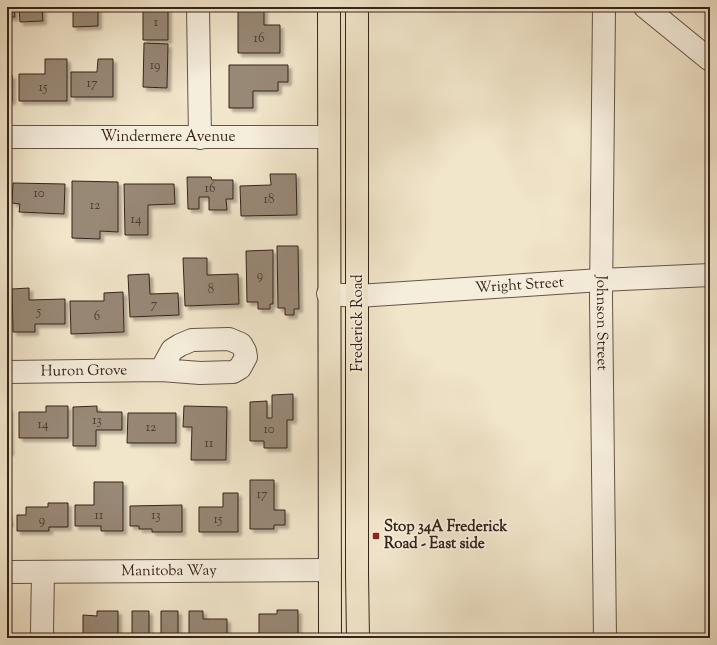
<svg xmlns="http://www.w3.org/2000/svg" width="717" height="645" font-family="'Sorts Mill Goudy',serif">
<defs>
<filter id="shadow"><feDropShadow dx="3.5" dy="3.5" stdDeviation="1" flood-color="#0004"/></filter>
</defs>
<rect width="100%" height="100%" fill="#f1e5ca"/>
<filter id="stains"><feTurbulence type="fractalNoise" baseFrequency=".005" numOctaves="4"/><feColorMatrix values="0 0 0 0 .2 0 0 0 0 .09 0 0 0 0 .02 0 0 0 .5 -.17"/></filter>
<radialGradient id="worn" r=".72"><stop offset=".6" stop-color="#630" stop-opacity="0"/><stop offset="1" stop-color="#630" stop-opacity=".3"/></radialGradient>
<path fill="#988876" stroke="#37231a" filter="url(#shadow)" d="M7,7H14L15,17H7Z
M19,7H42L43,21L20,22Z
M73,7H98V26L73,27Z
M143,7H168V40H143Z
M238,9H264V25H280V53H238Z
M144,43L168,44L167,88L143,87Z
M45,59H67V101H19V74H45Z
M98,59H113V97H71V72H97Z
M229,65H288V82H278V91H253V108H229Z
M7,75H12V101H7Z
M270,174H296L297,215L241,216L240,186L271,185Z
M187,177H211L212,180H233V199H226L227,210H209V197H199V209H188Z
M72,181L118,182V232L100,231V239L72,238Z
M7,183H10L8,226H7Z
M13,183L65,184L64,214L19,212L20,204L12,203Z
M124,184H174L175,204L148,205V235H125Z
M277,246H298L299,309H294V315H285V308H278Z
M273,250V304H270V309H258V302H247L246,251Z
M183,258H207V275L238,274L239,304L185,306Z
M149,274L150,294L178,293L179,315L130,317L128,275Z
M29,288V300L65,299V324H35V332H13L12,289Z
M123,292L124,332L71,334L70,301H104V293Z
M709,373H710V397Z
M293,394V420H287V448H264V441H250V402L267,401V418H272V395Z
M46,406H68V438H19V412H46Z
M97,406V412H122V430H96V446H73V407Z
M184,406L227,407L226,460H191L192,427H183Z
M7,408H9L10,452H7Z
M128,413H176V443H127Z
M250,480H274V510H285V525H274V529H250Z
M94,482H123V531H101V526H75V505H94Z
M223,493H238V532H199V507H223Z
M48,503H68V527H49V531H17V515H26V507H48Z
M182,505V532H152V529H139V526H130V506Z
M7,512L10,523L7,524Z
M277,610H298V638H276V635H259V614H277Z
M97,611H118V638H93V634H83V615L97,616Z
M132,611H149V638H132Z
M161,611H178V638H161Z
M189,611H203V619H227V638H189Z"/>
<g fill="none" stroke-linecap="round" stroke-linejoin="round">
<defs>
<g id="minor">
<path d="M198,7L200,138"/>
<path id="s1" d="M604,7L601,298L605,638"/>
<path d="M645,7L710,60"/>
<path id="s2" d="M7,137H329"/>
<path id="s3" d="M328,294L358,296L601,280L710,275"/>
<path id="s4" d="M7,372L161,370L200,373L233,372L240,368L246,357L245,351L241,344L229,339L192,340L180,345L172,350L161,370"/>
<path id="s5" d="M7,572L330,570"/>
<path d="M43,572L42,632L43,638"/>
</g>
<path id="major" d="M329,7L330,638
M357,7V574L358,638"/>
</defs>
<use href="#minor" stroke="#665446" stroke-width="24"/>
<use href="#major" stroke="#37231a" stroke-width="24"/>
<use href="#minor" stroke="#f6eedd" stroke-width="22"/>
<use href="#major" stroke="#f1e5ca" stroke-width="22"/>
</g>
<rect fill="#8f2418" stroke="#f6eedd" stroke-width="1.5" x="372" y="532" width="8" height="8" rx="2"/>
<g text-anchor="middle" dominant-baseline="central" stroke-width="3.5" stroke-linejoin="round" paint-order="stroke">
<g font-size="13" fill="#4f3c31">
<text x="156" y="23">1</text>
<text x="259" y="39">16</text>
<text x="155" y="66">19</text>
<text x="92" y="84">17</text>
<text x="43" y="88">15</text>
<text x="210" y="189">16</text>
<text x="39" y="194">10</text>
<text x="269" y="200">18</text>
<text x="95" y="206">12</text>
<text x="136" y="220">14</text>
<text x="260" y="276">9</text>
<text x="211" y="290">8</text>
<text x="154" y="305">7</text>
<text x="39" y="312">5</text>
<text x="97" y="317">6</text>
<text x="97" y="421">13</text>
<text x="43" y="425">14</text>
<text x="151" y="428">12</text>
<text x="269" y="430">10</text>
<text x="209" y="444">11</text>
<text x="262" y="495">17</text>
<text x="99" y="516">11</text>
<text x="156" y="516">13</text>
<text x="218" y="520">15</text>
<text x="42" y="521">9</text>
</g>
<g font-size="15" fill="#37231a" stroke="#f6eedd">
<text stroke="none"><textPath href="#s2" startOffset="161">Windermere Avenue</textPath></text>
<text stroke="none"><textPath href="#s3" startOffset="192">Wright Street</textPath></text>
<text stroke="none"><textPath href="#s1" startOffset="316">Johnson Street</textPath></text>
<text transform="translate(358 323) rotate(-90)">Frederick Road</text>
<text stroke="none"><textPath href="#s4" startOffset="77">Huron Grove</textPath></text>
<text stroke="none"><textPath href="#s5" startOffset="162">Manitoba Way</textPath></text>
</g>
<g font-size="15" font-weight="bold" fill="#37231a" stroke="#f6eedd" text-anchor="start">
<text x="384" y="527">Stop 34A Frederick<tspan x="384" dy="17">Road - East side</tspan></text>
</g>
</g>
<rect width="717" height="645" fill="none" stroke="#f1e5ca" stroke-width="24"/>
<rect x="8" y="8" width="701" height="629" fill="none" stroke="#37231a" stroke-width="2"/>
<rect x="12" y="12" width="693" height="621" fill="none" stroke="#37231a"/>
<rect width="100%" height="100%" filter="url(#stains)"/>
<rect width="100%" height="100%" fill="url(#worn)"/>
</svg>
